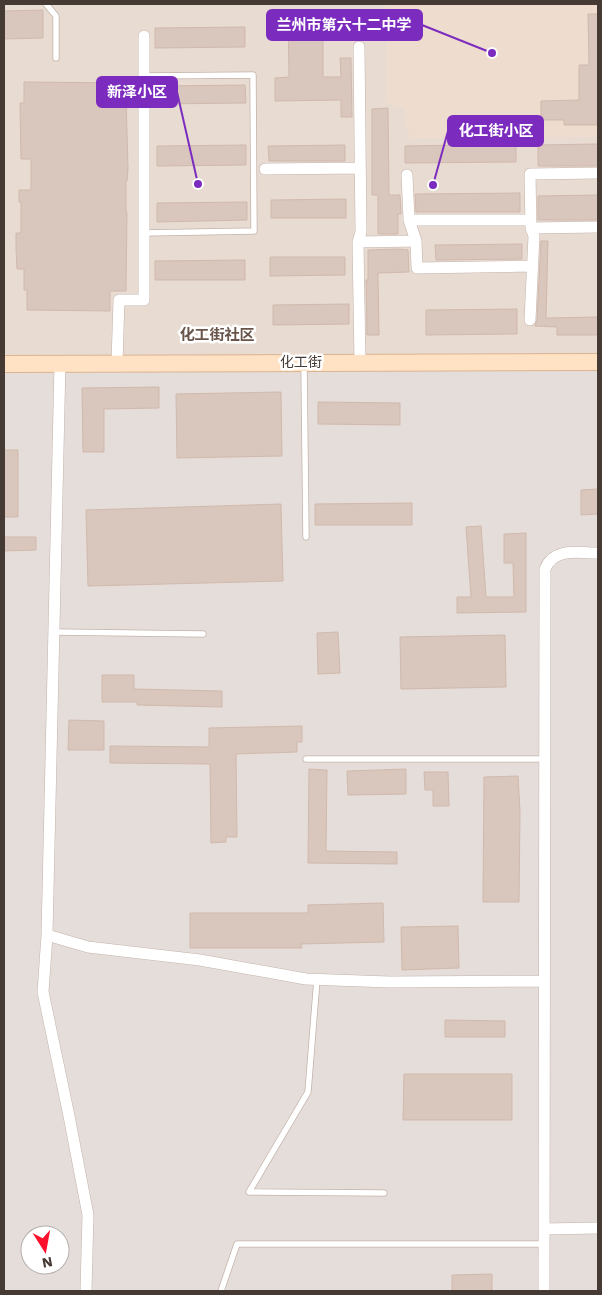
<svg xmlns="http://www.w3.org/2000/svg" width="602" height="1295" font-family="'Work Sans','Noto Sans SC',sans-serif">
<rect width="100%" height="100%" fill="#f4ebe5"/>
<path fill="#e8dbd2" d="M4,4H598V362L4,364Z"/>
<path fill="#e5ddda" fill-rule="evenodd" d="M598,362V1291H4V364ZM30,1235H60V1265H30Z"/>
<path fill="#eedcce" d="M386,4H598V137L410,138L403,109L387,102Z"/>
<path fill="#d9c6bc" stroke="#d1b9ac" d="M43,10V38L4,39V11Z
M288,13H323V77H341L340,58H351L352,117H341V100L275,101V78L289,77Z
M588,14H598V125H564V120H541V101L579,100V65H589Z
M245,27V47L155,48V28Z
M24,82L129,83L128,97H126L128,168L127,181H126V212H127L126,291H110V311L27,310V290H24V269H17L16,247V233H21V202H19V190H31V159H21L20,103H24Z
M245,85L246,103L156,104V86Z
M388,108L389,195H400L401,214H398V234H378V195H372V109Z
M516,144V162L405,163V146Z
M598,144V166H538V145Z
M246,145V165L157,166V146Z
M345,145V161H269L268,146Z
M520,193V212H416L415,194Z
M598,195V220H538V196Z
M346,199V218H271V200Z
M247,202V220L157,222V203Z
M541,241H548L546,318L598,317V335H557V327L535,326L537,320Z
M522,244V259L436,260L435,245Z
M398,249L408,250L409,272L378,273L379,335H367L366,280H368V250Z
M270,257H345V275L270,276Z
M245,260V280H155V261Z
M349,304V324L273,325V305Z
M517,309V334L426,335V310Z
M159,387V408L104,409V452H83L82,388Z
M281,392L282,456L177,458L176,394Z
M318,402L400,403V425L318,424Z
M4,450H18V517H4Z
M598,489V514L581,515V490Z
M412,503V525H315V504Z
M281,504L283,581L88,586L86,510Z
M481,526L486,597H514L513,563H504V534L526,533V612L457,613V597H471L466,527Z
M4,537H36V550L4,551Z
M338,632L340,673L318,674L317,633Z
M505,635L506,687L401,689L400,637Z
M102,675H134V689L222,691V707L137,705V702H102Z
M69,720L104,721V750H68Z
M302,726V742H297V752L236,754L237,837H226V842L211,843L210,764L110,763V746L209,747V728Z
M309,769L327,770L326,851L397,852V864L308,863Z
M406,769V794L348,795L347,771Z
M424,772H448L449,806H433V790H425Z
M518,776L520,811L519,902H483L484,777Z
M383,903L384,942L301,944L302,948H190V913H308V905Z
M458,926L459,968L402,970L401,927Z
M445,1020L505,1021V1037H445Z
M404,1074H512V1120H403Z
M492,1274V1291H452V1275Z"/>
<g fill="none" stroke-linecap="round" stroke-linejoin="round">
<defs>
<path id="lane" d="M46,4L56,16V58
M144,76L253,75L254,231L144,233
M304,365L306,537
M54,632L203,634
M306,759H545
M317,979L308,1092L249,1192L384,1193
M221,1291L237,1244H544"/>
<path id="street" d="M359,47L361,232L358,242L360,362
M265,169L360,168
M598,173L530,174L531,228L598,227
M407,175L409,220L416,241L417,268L532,266
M409,220H530
M358,242L416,241
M530,320L534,236L531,228
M60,363L47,935L88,947L200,960L306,979L389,982L544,981
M117,363L119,300H144V36
M47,935L43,992L69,1116L88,1215L86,1291
M544,1229L598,1228
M544,1291L545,569C554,547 579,553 598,553"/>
<path id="secondary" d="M4,364L598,362"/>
</defs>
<use href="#lane" stroke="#c3b3aa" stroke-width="7"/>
<use href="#street" stroke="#c3b3aa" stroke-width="12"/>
<use href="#secondary" stroke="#dab493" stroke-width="18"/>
<use href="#lane" stroke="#fff" stroke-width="5.5"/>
<use href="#street" stroke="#fff" stroke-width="11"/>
<use href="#secondary" stroke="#ffe1c3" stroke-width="16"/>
</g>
<g text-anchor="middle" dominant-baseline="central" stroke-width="5" stroke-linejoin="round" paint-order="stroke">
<g font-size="14" fill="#463a34" stroke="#fff">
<text x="301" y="362">化工街</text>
</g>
<g font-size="15" font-weight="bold" fill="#6a554a" stroke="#fff">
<text x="217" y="335">化工街社区</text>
</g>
</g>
<path fill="none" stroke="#7b2cbf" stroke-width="2" d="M492 53L422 25M198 184L177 92M433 185L448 131"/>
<g fill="#7b2cbf" stroke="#fff" stroke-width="2">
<circle cx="492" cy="53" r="5"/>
<circle cx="198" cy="184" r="5"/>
<circle cx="433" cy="185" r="5"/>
</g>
<g fill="#7b2cbf" stroke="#7b2cbf" stroke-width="2">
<rect x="267" y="10" width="155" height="30" rx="5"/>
<rect x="97" y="77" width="80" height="30" rx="5"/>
<rect x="448" y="116" width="95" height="30" rx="5"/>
</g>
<g font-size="15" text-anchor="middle" font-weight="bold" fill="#fff">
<text x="344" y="30">兰州市第六十二中学</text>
<text x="137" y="97">新泽小区</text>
<text x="496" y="136">化工街小区</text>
</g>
<rect width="602" height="1295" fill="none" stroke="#463a34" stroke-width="10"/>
<g transform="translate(45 1250) rotate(169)"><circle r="24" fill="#ffffff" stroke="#b5b0ae"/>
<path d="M0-4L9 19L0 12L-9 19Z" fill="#ff102b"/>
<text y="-8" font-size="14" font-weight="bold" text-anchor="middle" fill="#463a34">N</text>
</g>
</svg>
